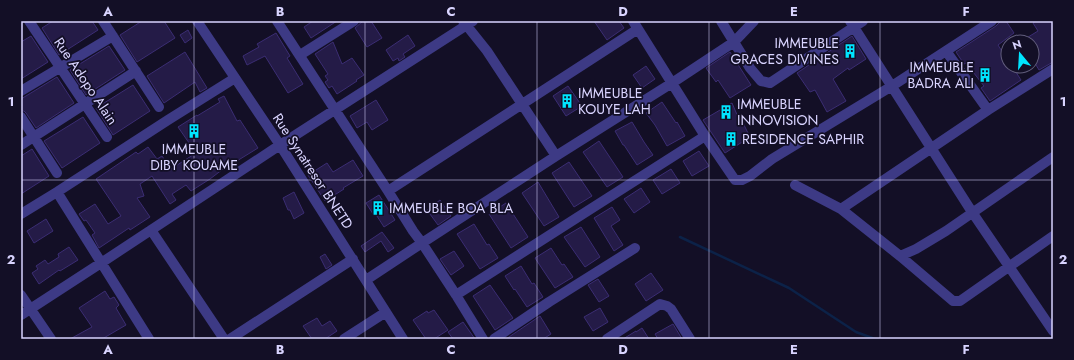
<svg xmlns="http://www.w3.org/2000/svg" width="1074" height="360" font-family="Jost,sans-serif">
<rect width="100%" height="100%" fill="#130f26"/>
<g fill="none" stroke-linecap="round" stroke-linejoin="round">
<path stroke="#0c2248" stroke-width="2.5" d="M680,237L789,288L856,332L875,339"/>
</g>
<path fill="#241b47" stroke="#3b2d73" d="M53,21H92L98,30L59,55L42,28Z
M142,21H164L175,38L137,62L120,35Z
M313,21H337L311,38L304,27Z
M363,21H371L382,38L367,47L355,28Z
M594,21H619L624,28L607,40Z
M1001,21H1006L1014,33L998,45L1008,61V66H1012L1021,80L990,101L981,88L984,86L966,63L964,64L956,52L996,26Z
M1036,21H1053V62L1039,70L1032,58V42H1020L1038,31L1033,23Z
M188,30L192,38L185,43L180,35Z
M276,33L290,56L287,58L303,84L288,93L265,56L247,65L243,56L259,47L257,44Z
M408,35L415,46L403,54L405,57L399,61L398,58L393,61L386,50Z
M31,36L48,62L21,79V42Z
M852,36L866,59L849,70L848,68L833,79L846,101L827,112L815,90L810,92L797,73Z
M333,42L342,64L352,58L364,75L356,80L357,81L337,94L332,86L329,88L325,82L328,80L325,76L328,74L315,54Z
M109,46L125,70L86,95L70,70Z
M185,52L207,88L200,92L195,82L164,103L147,76Z
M730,52L751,85L730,98L718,80L716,82L706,68Z
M646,66L655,79L642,88L633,75Z
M57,77L74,103L36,128L26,113L24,111H21V99Z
M133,85L150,111L113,135L96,108Z
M568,86L582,106L566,116L553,96Z
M224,96L237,121L240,120L258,148L232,164L231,163L210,179L191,191L186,185L172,194L176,200L170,204L152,176L140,184L144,196L137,198L150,217L130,230L129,228L99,248L92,235L95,233L86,220L84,221L79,214L95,204L108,224L121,216L96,179L136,152L138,154L148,147L157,159L162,156L171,169L196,153L178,127L197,115V116L220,102L218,99Z
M376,100L388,120L372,130L367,122L357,128L350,116Z
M662,102L676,123L677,122L685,136L667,146L655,125L646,113Z
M732,103L741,124L743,123L750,137L725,153L703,120Z
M83,117L100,143L62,168L44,141Z
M632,122L644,142L653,155L637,165L624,145H623L615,131Z
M599,141L623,177L607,187L583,152Z
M32,149L49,176L21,194V156Z
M699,151L709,166L692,176L683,161Z
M353,160L363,176L343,188L344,189L325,201L308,175L327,163L333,172Z
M569,162L592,196L574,207L552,173Z
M671,169L680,183L662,194L653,180Z
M538,182L559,217L544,226L522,193Z
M641,188L650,202L634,213L624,199Z
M294,192L304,213L294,219L290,210H288L283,198Z
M379,195L395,220L384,227L375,213L373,214L366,203Z
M440,200L451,216L438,225L427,210Z
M506,203L528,237L511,248L489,214Z
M612,207L620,220L611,226L623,245L614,251L594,218Z
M46,219L53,231L34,243L27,231Z
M474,224L487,245L489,244L498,258L480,269L457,234Z
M581,227L600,257L585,267L564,237Z
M382,232L394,248L388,252L381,241L365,252L361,246Z
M69,247L78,260L60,271L59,270L39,284L32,273L38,269L36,266L45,260L48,264L59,257L58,254Z
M551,248L562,265L564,264L573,277L555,288L535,258Z
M454,251L464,266L451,275L440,259Z
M325,254L332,265L326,269L320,257Z
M521,266L532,284L534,283L543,297L527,307L515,289L514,290L505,276Z
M651,273L663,290L646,301L635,284Z
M598,279L609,296L599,302L588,285Z
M490,285L513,318L495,330L473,296Z
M105,291L110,299L114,297L119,305L116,308L126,325L102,339H70L92,327L79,308Z
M600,308L608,322L593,331L584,317Z
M434,310L448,330L434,339H426L413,320L427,311L428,313Z
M540,316L551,334L543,339H506Z
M317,318L322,326L330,321L337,331L325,339H312L303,326Z
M463,322L475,339H453L448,332Z
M673,324L682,339H658L655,334Z
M642,328L649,339H623L636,331V332Z"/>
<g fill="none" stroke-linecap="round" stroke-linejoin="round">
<path stroke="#3d3a85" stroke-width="10" d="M29,21L107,137
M103,21L159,107
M197,21L280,145L403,339
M277,21L388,191L413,231L422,243L456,295L483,339
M463,21L487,51L556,156
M633,21L705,136L735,180H742L750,176L772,159L892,86L992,21
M721,21L750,68L761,81L770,83L863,21
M850,21L972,212L1053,331
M946,51L988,110L1053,69
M300,55L354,21
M21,91L113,36
M21,117L57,173
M21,145L136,71
M795,185L841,209L900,256L916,249L946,231L1053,157
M388,191L638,29
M57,192L149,339
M841,209L988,110
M21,214L57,192L168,120L235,78
M151,230L224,339
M900,256L953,301H960L1053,236
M366,280L422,243L556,156L672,83L734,42L754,21
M21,295L51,339
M456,295L705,136
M21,315L101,263L280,145L473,21
M230,339L353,259
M344,339L386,312
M494,339L549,302L635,248
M607,339L660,304L667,306L671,309L690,339"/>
</g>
<path fill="none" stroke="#d9d4ff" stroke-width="1" stroke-opacity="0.55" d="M194,21V339M365,21V339M537,21V339M709,21V339M880,21V339M21,180H1053"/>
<defs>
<symbol id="building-bare" viewBox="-9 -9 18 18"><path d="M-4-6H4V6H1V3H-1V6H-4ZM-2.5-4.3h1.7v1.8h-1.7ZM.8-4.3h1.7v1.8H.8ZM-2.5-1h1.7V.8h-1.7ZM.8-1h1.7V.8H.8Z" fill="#00e5ff" stroke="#130f26" stroke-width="2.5" paint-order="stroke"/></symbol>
</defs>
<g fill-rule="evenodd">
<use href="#building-bare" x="840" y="41" width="20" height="20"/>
<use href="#building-bare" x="975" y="65" width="20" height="20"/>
<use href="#building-bare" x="557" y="91" width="20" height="20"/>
<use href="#building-bare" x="716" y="102" width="20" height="20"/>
<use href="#building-bare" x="184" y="121" width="20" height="20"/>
<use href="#building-bare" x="721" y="129" width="20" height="20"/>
<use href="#building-bare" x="368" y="198" width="20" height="20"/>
</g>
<g text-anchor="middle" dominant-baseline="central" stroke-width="3.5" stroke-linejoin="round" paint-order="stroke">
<g font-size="14" fill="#d9d4ff" stroke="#130f26" text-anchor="start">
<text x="839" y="43" text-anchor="end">IMMEUBLE<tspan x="839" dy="16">GRACES DIVINES</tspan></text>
<text x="974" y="67" text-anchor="end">IMMEUBLE<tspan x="974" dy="16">BADRA ALI</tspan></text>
<text x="578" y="93">IMMEUBLE<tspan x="578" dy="16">KOUYE LAH</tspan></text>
<text x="737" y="104">IMMEUBLE<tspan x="737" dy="16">INNOVISION</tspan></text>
<text x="742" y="139">RESIDENCE SAPHIR</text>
<text x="194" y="149" text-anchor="middle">IMMEUBLE<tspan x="194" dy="16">DIBY KOUAME</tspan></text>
<text x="389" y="208">IMMEUBLE BOA BLA</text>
</g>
<g font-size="14" fill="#d9d4ff" stroke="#130f26">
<text transform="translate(86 81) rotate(56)">Rue Adopo Alain</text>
<text transform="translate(313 171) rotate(57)">Rue Synatresor BNETD</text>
</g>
</g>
<rect width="1074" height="360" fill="none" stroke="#130f26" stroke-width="44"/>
<g transform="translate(1020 54) rotate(342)"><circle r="19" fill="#130f26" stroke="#625e7d"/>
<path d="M0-3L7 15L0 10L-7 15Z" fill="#00e5ff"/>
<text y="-6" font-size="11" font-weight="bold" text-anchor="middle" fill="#d9d4ff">N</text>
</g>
<rect x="22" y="22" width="1030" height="316" fill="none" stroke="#d9d4ff" stroke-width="1.5"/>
<g font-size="13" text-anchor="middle" font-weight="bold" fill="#d9d4ff">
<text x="108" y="16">A</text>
<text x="280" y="16">B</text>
<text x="451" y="16">C</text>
<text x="623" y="16">D</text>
<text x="794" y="16">E</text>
<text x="966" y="16">F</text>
<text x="11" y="106">1</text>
<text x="1063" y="106">1</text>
<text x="11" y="264">2</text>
<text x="1063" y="264">2</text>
<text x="108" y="354">A</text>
<text x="280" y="354">B</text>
<text x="451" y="354">C</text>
<text x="623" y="354">D</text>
<text x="794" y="354">E</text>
<text x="966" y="354">F</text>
</g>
</svg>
